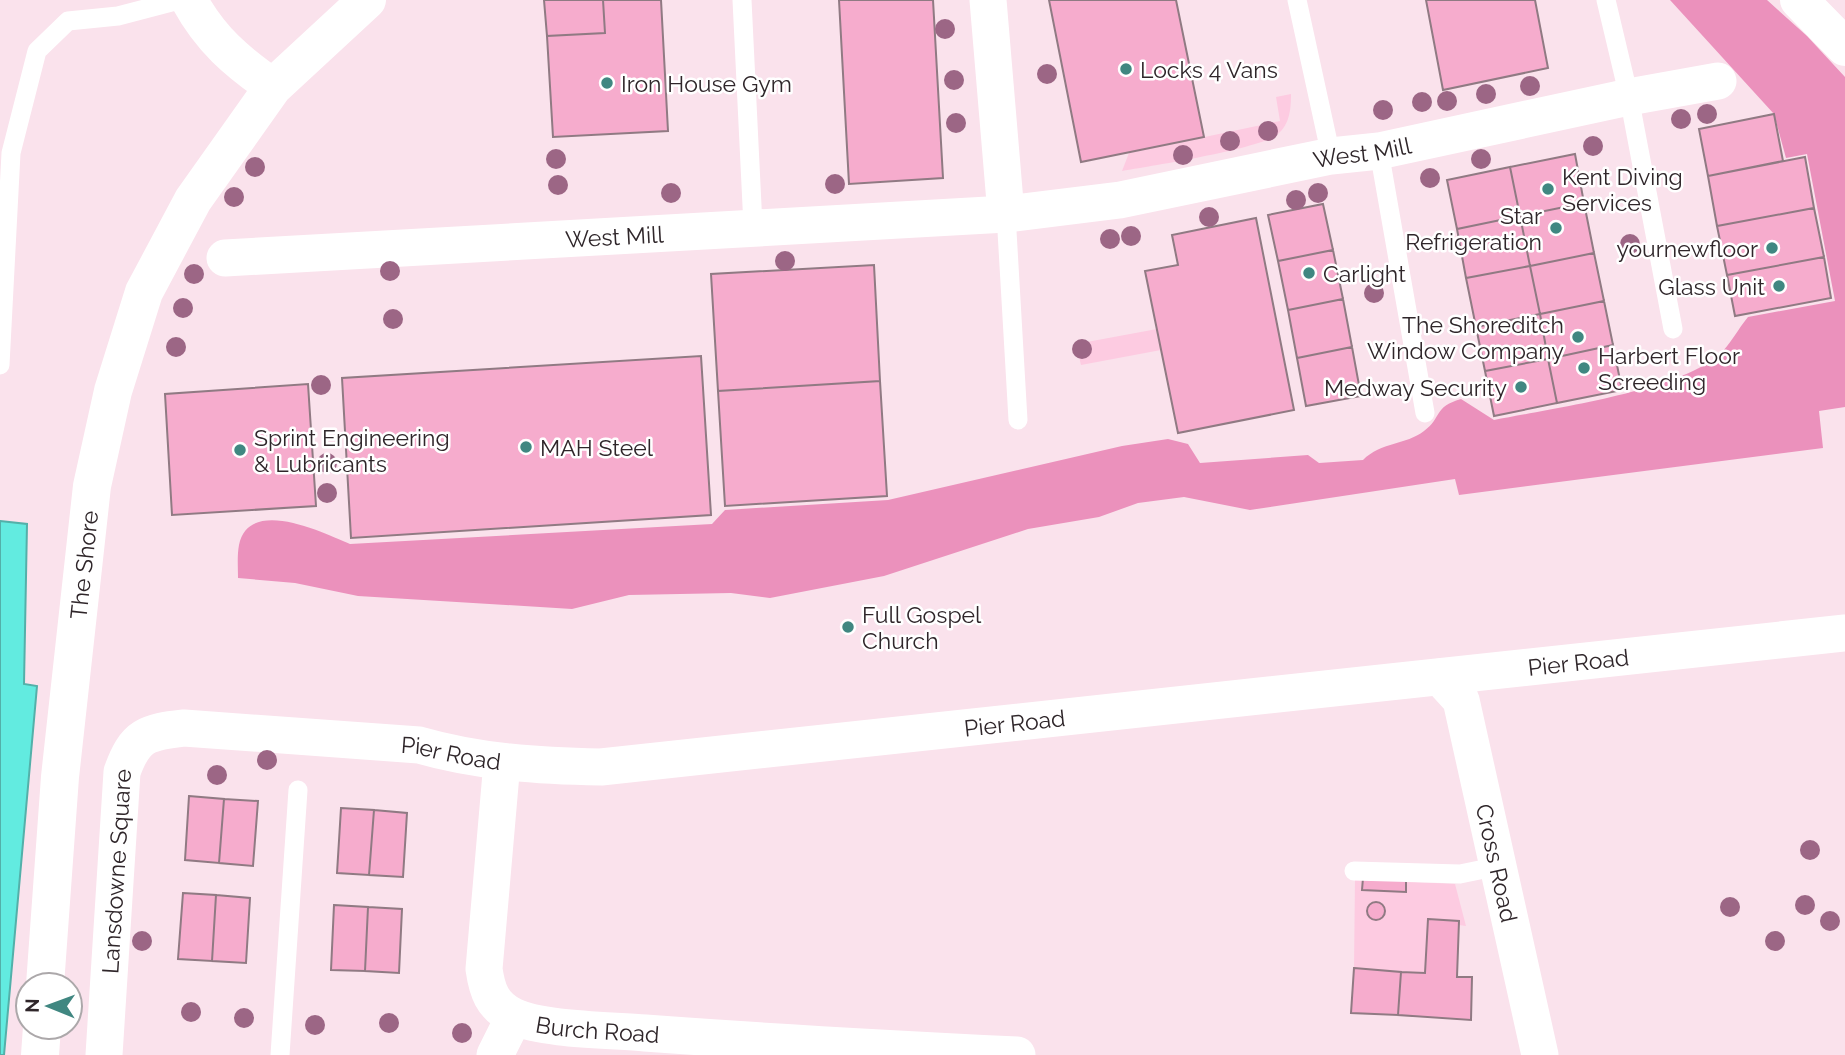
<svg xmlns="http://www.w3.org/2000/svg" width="1845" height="1055" font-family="Raleway,sans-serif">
<rect width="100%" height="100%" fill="#fae2ec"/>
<path fill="#fdcbe1" d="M1291,94C1291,108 1290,124 1278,134C1261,149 1150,166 1122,171L1129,153L1280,121L1276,97Z
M1157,329L1161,350L1081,365L1076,344Z
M1355,879L1455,884L1466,926L1459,925L1458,921L1428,919L1425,973L1354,968Z"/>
<path fill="#eb91bc" d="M1670,0H1767L1807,36L1845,77V407L1819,411L1823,448L1459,495L1455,479L1250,510L1184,497L1138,503L1099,517L1028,529L884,576L770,598L731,593L629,595L572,609L358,596L295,583L238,578C238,568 237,555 239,545C249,496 324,533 350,544L712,524L725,510L888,500L1122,446L1168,439L1188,444L1200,463L1308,455L1319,463L1363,460C1381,442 1406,445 1424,431C1442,418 1433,407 1461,399L1494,420C1549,409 1678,391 1719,355C1730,345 1738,329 1748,317L1835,301L1807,154L1786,158L1774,114Z"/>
<path fill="#62ebe0" stroke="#53b0a9" stroke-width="2" d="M0,521L27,524L24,684L37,686L4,1055H0Z"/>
<path fill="#f6accd" stroke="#907a83" stroke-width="2" d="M544,0H603L605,33L547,36Z
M603,0H661L668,131L553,137L547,36L605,33Z
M839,0H933L943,178L849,184Z
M1049,0H1176L1204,137L1081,162Z
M1426,0H1535L1548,68L1443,90Z
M1774,114L1783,161L1708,176L1699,129Z
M1575,154L1584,203L1520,216L1510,167Z
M1805,157L1814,208L1717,226L1708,176Z
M1510,167L1520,216L1457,229L1447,180Z
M1584,203L1594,253L1530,266L1520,216Z
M1323,204L1333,250L1278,261L1268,215Z
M1814,208L1824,257L1727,275L1717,226Z
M1520,216L1530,266L1466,278L1457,229Z
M1256,218L1294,410L1178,433L1145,271L1178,265L1172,235Z
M1333,250L1343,299L1288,310L1278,261Z
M1594,253L1604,301L1540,314L1530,266Z
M1824,257L1831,298L1735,316L1727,275Z
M874,265L880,381L718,391L711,274Z
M1530,266L1540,314L1476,327L1466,278Z
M1343,299L1352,347L1297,358L1288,310Z
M1604,301L1613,345L1548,359L1540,314Z
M1540,314L1548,359L1485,371L1476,327Z
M1613,345L1622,390L1557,403L1548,359Z
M1352,347L1361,396L1306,406L1297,358Z
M701,356L711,515L351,538L342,378Z
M1548,359L1557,403L1494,416L1485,371Z
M880,381L887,496L725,506L718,391Z
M308,384L316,506L172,515L165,394Z
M189,796L224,799L219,863L185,860Z
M224,799L258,801L253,866L219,863Z
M341,808L374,810L369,875L337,873Z
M374,810L407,813L403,877L369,875Z
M1363,878L1406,880V892L1362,890Z
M183,893L216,895L212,961L178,959Z
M216,895L250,898L246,963L212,961Z
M1367 911a9 9 0 1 1 18 0a9 9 0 1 1-18 0Z
M334,905L368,907L365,971L331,970Z
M368,907L402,909L399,973L365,971Z
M1428,919L1459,921L1457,977H1472L1471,1020L1398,1015L1401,972L1425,973Z
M1354,968L1401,972L1398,1015L1351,1013Z"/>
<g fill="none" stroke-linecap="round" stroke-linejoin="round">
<path stroke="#fff" stroke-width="19" d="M742,0L753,226
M1297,0L1331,156
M1606,0L1629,97L1673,329
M1379,151L1425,413
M1006,214L1018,420
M0,365L11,153L37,51L68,21L118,16L179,0
M1354,871L1460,874L1499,866
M280,1055L298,790"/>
<g stroke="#fff" stroke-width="37">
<path d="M189,0C211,40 236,61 273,87"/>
<path d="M988,0L1006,214"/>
<path id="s1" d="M225,258L1006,214L1120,200L1331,156L1379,151L1629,97L1718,81"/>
<path id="s2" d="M1440,677L1461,700L1540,1055"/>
<path id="s3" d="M502,762L484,969C487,990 492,1006 513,1016C540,1030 612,1030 645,1033C769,1042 893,1049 1017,1055"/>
<path id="s4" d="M104,1055L122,772C135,735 147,732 184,728L419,745C478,762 539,766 601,767L1845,633"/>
<path d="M495,1055L514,1017"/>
</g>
<g stroke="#fff" stroke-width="38">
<path d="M1799,0L1845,47"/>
<path id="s5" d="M45,985L60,777L92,486L113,391L144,292L193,200L273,87L367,0"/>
<path d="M40,1055L42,1027"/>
</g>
</g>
<g fill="#9c6685">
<circle cx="945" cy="29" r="10"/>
<circle cx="1047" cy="74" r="10"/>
<circle cx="954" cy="80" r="10"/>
<circle cx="1530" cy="86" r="10"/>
<circle cx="1486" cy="94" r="10"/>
<circle cx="1447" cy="101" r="10"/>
<circle cx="1422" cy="102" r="10"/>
<circle cx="1383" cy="110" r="10"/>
<circle cx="1707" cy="114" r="10"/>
<circle cx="1681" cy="119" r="10"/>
<circle cx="956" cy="123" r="10"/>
<circle cx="1268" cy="131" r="10"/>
<circle cx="1230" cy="141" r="10"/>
<circle cx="1593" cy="146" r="10"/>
<circle cx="1183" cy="155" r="10"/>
<circle cx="556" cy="159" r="10"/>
<circle cx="1481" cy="159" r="10"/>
<circle cx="255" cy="167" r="10"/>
<circle cx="1430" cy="178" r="10"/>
<circle cx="835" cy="184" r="10"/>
<circle cx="558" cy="185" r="10"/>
<circle cx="671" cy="193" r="10"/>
<circle cx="1318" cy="193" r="10"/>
<circle cx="234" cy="197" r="10"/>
<circle cx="1296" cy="200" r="10"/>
<circle cx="1209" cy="217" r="10"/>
<circle cx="1131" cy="236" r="10"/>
<circle cx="1110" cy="239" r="10"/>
<circle cx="1630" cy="244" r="10"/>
<circle cx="785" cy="261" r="10"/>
<circle cx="390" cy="271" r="10"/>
<circle cx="194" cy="274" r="10"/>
<circle cx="1374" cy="293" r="10"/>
<circle cx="183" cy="308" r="10"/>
<circle cx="393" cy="319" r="10"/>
<circle cx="176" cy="347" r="10"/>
<circle cx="1082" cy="349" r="10"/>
<circle cx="321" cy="385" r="10"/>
<circle cx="327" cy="463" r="10"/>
<circle cx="327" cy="493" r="10"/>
<circle cx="267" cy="760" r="10"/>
<circle cx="217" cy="775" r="10"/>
<circle cx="1810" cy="850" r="10"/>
<circle cx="1805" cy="905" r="10"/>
<circle cx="1730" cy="907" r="10"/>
<circle cx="1830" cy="921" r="10"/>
<circle cx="142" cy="941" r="10"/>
<circle cx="1775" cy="941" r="10"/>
<circle cx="191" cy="1012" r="10"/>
<circle cx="244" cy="1018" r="10"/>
<circle cx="389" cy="1023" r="10"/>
<circle cx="315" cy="1025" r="10"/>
<circle cx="462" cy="1033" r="10"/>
</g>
<g fill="#408781" stroke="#fff" stroke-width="2.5">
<circle cx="1126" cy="69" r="7"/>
<circle cx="607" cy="83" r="7"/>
<circle cx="1548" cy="189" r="7"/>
<circle cx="1556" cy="228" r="7"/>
<circle cx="1772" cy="248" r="7"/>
<circle cx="1309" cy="273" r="7"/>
<circle cx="1779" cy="286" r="7"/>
<circle cx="1578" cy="337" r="7"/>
<circle cx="1584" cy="368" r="7"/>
<circle cx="1521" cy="387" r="7"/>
<circle cx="526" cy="447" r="7"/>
<circle cx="240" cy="450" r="7"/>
<circle cx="848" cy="627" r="7"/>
</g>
<g text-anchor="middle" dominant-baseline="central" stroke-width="5" stroke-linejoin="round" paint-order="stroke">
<g font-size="23" fill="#2f262a" stroke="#fff" text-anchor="start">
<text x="1140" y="69">Locks 4 Vans</text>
<text x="621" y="83">Iron House Gym</text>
<text x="1562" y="176">Kent Diving<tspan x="1562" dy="26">Services</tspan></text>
<text x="1542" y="215" text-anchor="end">Star<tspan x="1542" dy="26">Refrigeration</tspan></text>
<text x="1758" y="248" text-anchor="end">yournewfloor</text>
<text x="1323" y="273">Carlight</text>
<text x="1765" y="286" text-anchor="end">Glass Unit</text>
<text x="1564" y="324" text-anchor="end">The Shoreditch<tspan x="1564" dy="26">Window Company</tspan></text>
<text x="1598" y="355">Harbert Floor<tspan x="1598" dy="26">Screeding</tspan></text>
<text x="1507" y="387" text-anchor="end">Medway Security</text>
<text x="254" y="437">Sprint Engineering<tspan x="254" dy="26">&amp; Lubricants</tspan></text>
<text x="540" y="447">MAH Steel</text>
<text x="862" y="614">Full Gospel<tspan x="862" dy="26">Church</tspan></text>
</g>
<g font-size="23" fill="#2f262a" stroke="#fff">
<text stroke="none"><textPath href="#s1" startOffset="1144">West Mill</textPath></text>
<text stroke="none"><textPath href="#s1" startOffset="390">West Mill</textPath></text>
<text stroke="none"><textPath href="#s5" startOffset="422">The Shore</textPath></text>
<text stroke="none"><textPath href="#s4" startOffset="1769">Pier Road</textPath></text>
<text stroke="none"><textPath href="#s4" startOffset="1202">Pier Road</textPath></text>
<text stroke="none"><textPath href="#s4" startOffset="635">Pier Road</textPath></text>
<text stroke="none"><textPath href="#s2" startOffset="198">Cross Road</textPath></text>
<text stroke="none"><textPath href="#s4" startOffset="184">Lansdowne Square</textPath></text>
<text stroke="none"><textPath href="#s3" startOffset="352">Burch Road</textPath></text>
</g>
</g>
<g transform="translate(49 1006) rotate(271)"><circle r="33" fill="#ffffff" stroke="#aca8aa" stroke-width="2"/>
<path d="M0-5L12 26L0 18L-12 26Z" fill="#408781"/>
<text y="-10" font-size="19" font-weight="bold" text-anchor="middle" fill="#2f262a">N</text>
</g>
</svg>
